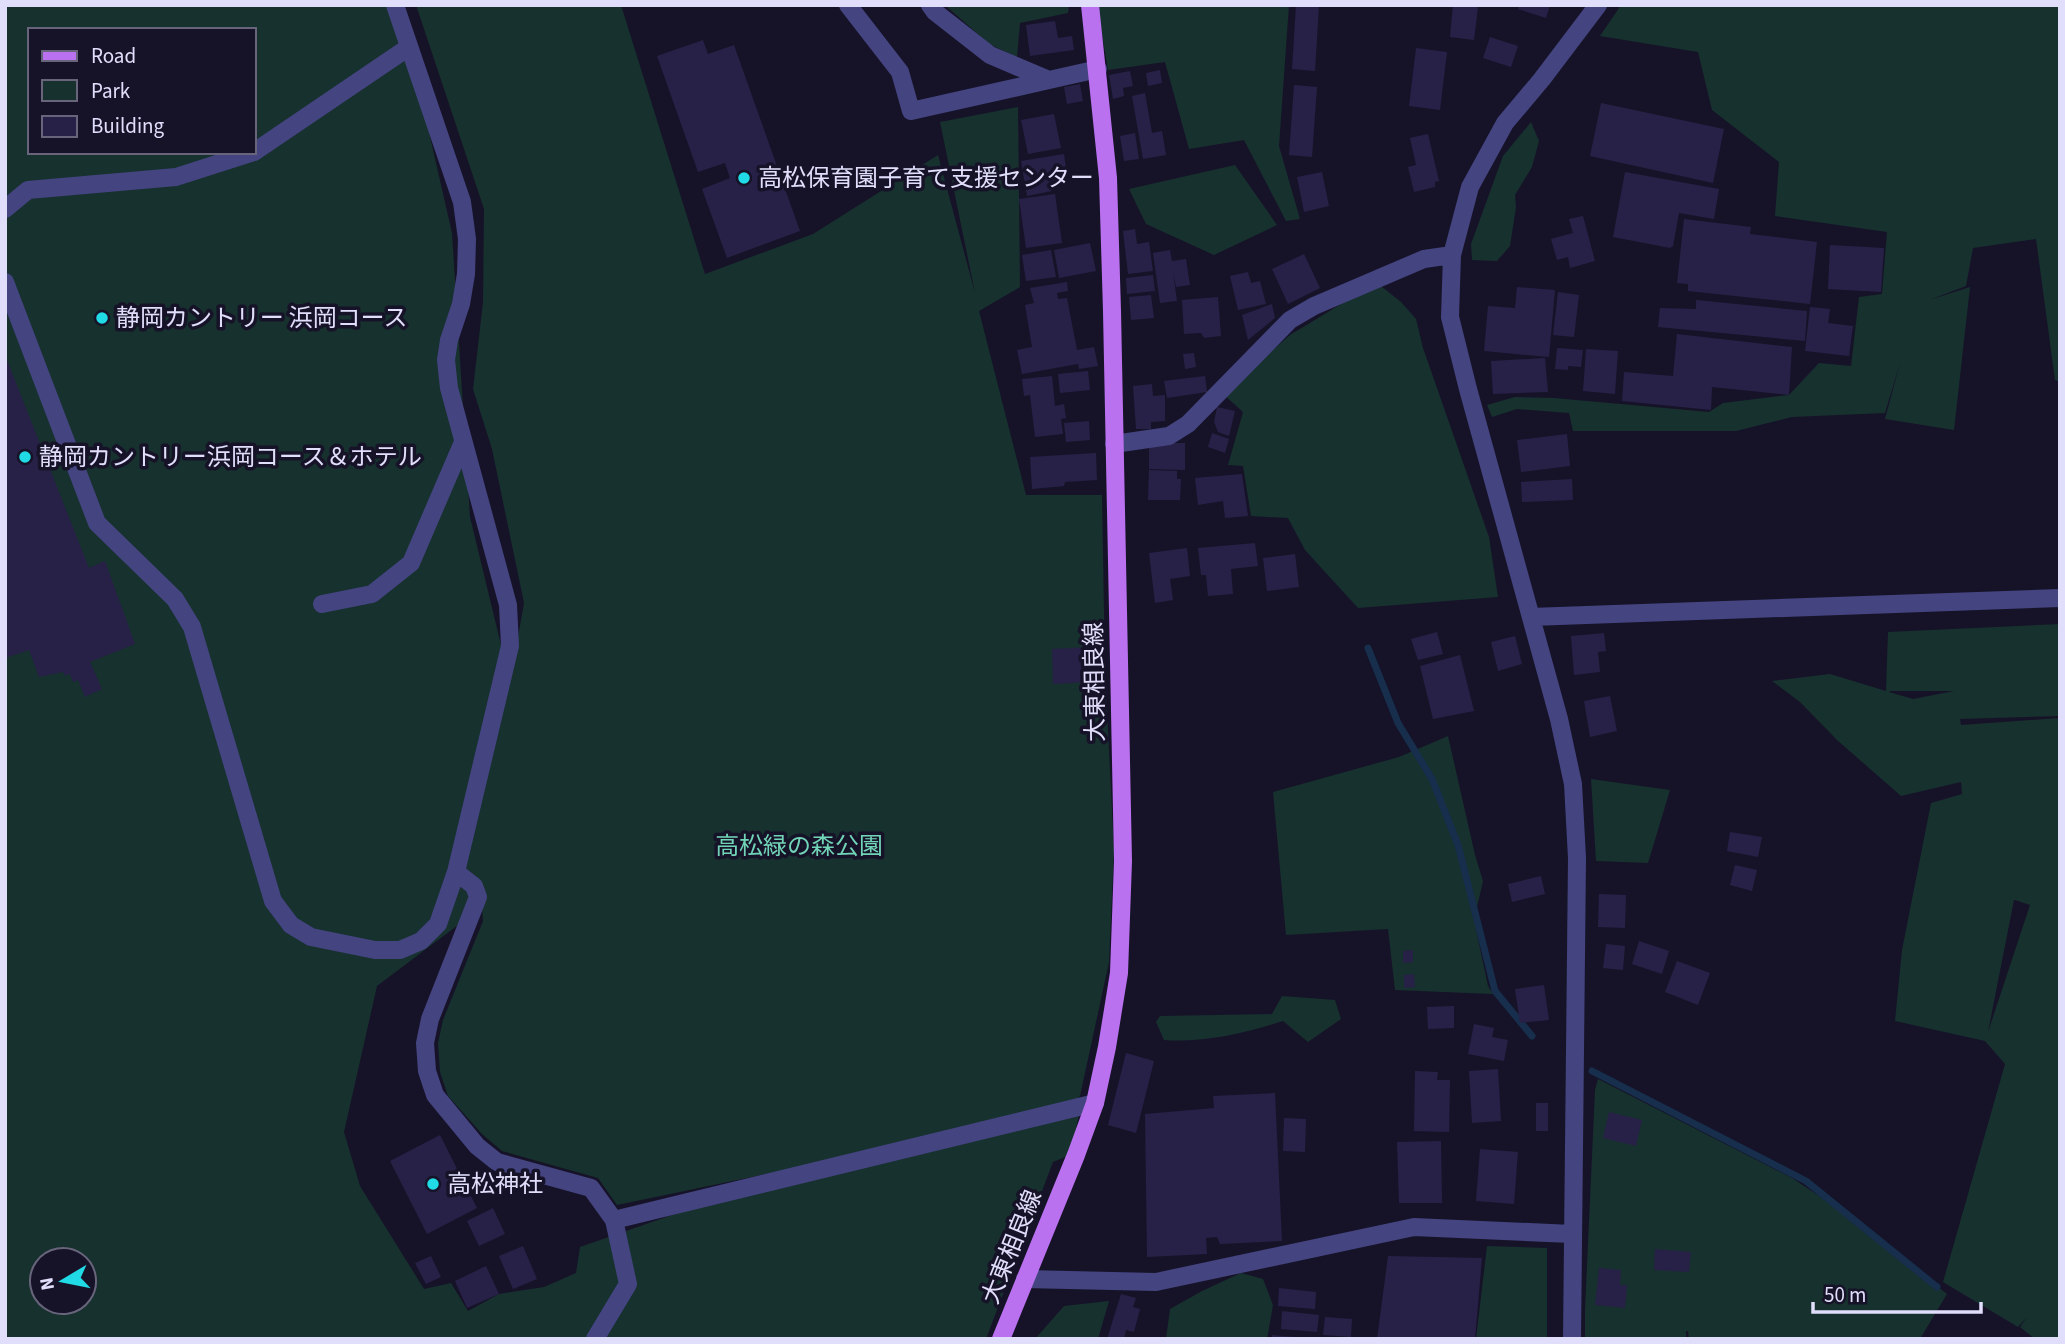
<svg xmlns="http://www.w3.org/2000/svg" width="2065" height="1344" font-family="'Source Sans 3','Noto Sans JP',sans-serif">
<rect width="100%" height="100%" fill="#161328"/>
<path fill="#17312f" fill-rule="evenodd" d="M5,5H400L452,233L470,517L510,682L524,603L492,449L473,389L483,302L484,209L416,5H621L705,274L813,234L938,155L975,293L940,122L1018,107L1020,287L979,311L1026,495H1102L1105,670L1114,850L1109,962L1080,1096L1069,1108L1079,1115L1070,1155L1053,1162L986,1339H5ZM30,30H254V152H30ZM482,907L483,921L443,1020L438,1043L440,1072L448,1096L482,1134L502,1151L598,1178L617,1205L970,1132L672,1215L580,1247L576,1273L544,1287L499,1294L468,1311L451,1283L424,1289L360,1186L344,1132L377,986ZM42,1260H84V1302H42Z
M945,5H1069L1068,13L1020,23L1017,57L989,44Z
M1097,5H1289L1279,146L1300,219L1286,221L1244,140L1189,149L1165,62L1108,70Z
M1621,5H2060V382L2055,380L2036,239L1973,248L1966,286L1929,300L1970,287L1954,430L1885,419L1900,363L1885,413L1792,417L1736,431H1573L1569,413L1517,409L1492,417L1487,405L1515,397L1554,398L1709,412L1723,403L1789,395L1819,363L1851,366L1859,297L1882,294L1887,232L1775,216L1779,162L1712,110L1698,52L1600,36Z
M1531,122L1539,141L1532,167L1515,195L1516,207L1510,246L1497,261L1472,260L1471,244L1503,156Z
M1235,165L1277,225L1214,255L1146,224L1129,189Z
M1381,286L1401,302L1416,319L1423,348L1489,537L1498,597L1358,608L1305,550L1288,518L1251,516L1243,466L1228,465L1243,412L1223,394L1290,335L1361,292Z
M2060,624V716L1960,719L1961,725L2060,718V1339H2035L2020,1327L2027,1317L2018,1327L1943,1282L2005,1064L1985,1041L1895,1021L1902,950L1931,803L1962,794L1961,782L1901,796L1837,740L1800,702L1772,681L1830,674L1886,691L1888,632ZM1954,691L1913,699L1889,692L1890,691ZM2015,900L2030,905L1988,1032L2014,900Z
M1448,736L1475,855L1483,881L1474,920L1488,986L1493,994L1395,990L1388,929L1286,935L1273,792L1399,757Z
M1591,779L1670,790L1648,863L1596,861Z
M1282,996L1335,1000L1341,1019L1308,1042L1283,1021C1246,1033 1203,1043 1164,1040L1156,1022L1160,1016L1272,1014Z
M1598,1079L1792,1178L1848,1215L1947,1294L1920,1339H1689L1688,1331H1686V1339H1585V1310L1595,1090Z
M1487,1246L1547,1248V1339H1476Z
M1241,1273L1263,1279L1273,1305L1267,1339H1166L1170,1309L1202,1291Z
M1109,1301L1098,1339H1035L1064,1306Z"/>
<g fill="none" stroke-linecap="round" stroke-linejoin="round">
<path stroke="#172e4d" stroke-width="7" d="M1368,648L1398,723L1432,779L1458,845L1495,991L1532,1036
M1592,1071L1806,1181L1937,1287"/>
</g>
<path fill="#272147" d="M1296,5H1319L1315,71L1292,69Z
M1453,5L1478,7L1474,40L1450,37Z
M1520,5H1550L1546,18L1518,9Z
M1055,21L1058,38L1072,36L1074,50L1030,56L1026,25Z
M1490,37L1518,46L1511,67L1483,58Z
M703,40L708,54L734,45L800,231L727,258L702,189L730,178L725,163L698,172L657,56Z
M1416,48L1447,52L1440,110L1409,106Z
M1160,70L1162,83L1148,86L1146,73Z
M1130,71L1133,86L1123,88L1124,96L1113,99L1109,75Z
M1080,84L1083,101L1067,104L1064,87Z
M1294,85L1317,87L1312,157L1289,155Z
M1145,93L1152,133L1162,131L1166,155L1143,159L1132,96Z
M1601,103L1724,129L1713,183L1590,156Z
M1054,114L1061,148L1028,154L1021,120Z
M1135,133L1139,159L1124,161L1120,136Z
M1428,134L1439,181L1435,182V187L1414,192L1408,167L1416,165L1410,138Z
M1064,154L1068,182L1051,185L1052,191L1027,196L1021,161Z
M1322,172L1329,206L1304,212L1297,177Z
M1625,172L1719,189L1714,219L1679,213L1673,246L1670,248L1613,237Z
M1055,194L1062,243L1026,248L1019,199Z
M1583,216L1595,261L1570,268L1568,257L1557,260L1551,239L1573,233L1569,219Z
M1684,219L1751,227L1750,234L1817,242L1810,304L1688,291V284L1677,283Z
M1135,229L1137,244L1149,242L1153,271L1128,274L1123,231Z
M1090,243L1096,271L1059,278L1054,250Z
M1830,245L1884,248L1881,292L1828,289Z
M1051,250L1056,277L1026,281L1022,255Z
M1170,250L1172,261L1186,259L1190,285L1176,287L1173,272L1177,301L1160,303L1153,253Z
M1304,254L1320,288L1288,304L1272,269Z
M1248,272L1251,283L1260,281L1266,304L1238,310L1230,276Z
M1153,275L1155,291L1127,294L1126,278Z
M1067,282L1068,291L1057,293L1058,299L1067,298L1077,350L1094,347L1098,366L1079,369L1078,364L1022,374L1017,350L1032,347L1025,305L1034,303L1030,288Z
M1517,287L1555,290L1549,357L1484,351L1488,306L1515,308Z
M1558,292L1579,295L1574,337L1553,335Z
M1151,295L1154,318L1131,320L1129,297Z
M1218,297L1221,336L1204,338L1201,333L1184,334L1182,300Z
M1696,300L1807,311L1805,341L1658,327L1660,308L1696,309Z
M1272,304L1275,318L1248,340L1242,315Z
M1810,307L1830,309L1828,323L1853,326L1849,356L1805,351Z
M1677,334L1792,347L1789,395L1712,387L1711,410L1622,401L1624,372L1673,376Z
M1557,348L1583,350L1581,367L1568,366V370L1555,369Z
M1586,349L1618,351L1615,394L1583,391Z
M1194,353L1196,367L1185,369L1183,354Z
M5,355L89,568L105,561L135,644L90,662L102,689L85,697L78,680L73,682L70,674L65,676L63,672L39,677L29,650L5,658Z
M1545,358L1548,392L1493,394L1491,361Z
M1088,371L1090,390L1060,393L1058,374Z
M1052,376L1055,406L1064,404L1066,418L1061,419L1063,434L1035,437L1030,395L1024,396L1022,379Z
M1205,376L1207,392L1167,398L1164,381Z
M1152,384L1153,396L1165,395V421L1151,422V429H1136L1133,386Z
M1217,407L1235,411L1229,436L1218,432L1214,422Z
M1089,421L1090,440L1066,442L1064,423Z
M1212,433L1229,439L1225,453L1208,447Z
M1567,434L1570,466L1521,472L1517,440Z
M1149,443H1185V470L1149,469Z
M1096,453L1097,480L1065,482L1064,486L1032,489L1030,457Z
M1149,470L1177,471V479H1181L1180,500H1148Z
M1242,474L1248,516L1225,518L1223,501L1198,505L1195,478Z
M1572,479L1573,500L1522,502L1521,482Z
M1255,543L1258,566L1231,569L1233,594L1208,596L1206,575H1201L1198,548Z
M1187,548L1190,576L1170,579L1173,600L1155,603L1149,553Z
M1295,554L1299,587L1267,591L1263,558Z
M1437,632L1443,654L1418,660L1411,639Z
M1604,633L1606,651L1598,652L1600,672L1574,675L1571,636Z
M1515,636L1522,664L1498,671L1491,642Z
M1090,647L1091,682L1053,684L1052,649Z
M1460,655L1474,711L1433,719L1420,666Z
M1610,696L1617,731L1590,737L1584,701Z
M1730,832L1762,837L1758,857L1727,851Z
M1735,865L1757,870L1752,891L1730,885Z
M1541,876L1545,894L1512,902L1508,884Z
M1599,894L1626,895L1625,928L1598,927Z
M1639,941L1669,951L1662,974L1632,964Z
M1606,944L1625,946L1623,970L1603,968Z
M1413,950V962L1403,963V951Z
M1677,961L1710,973L1698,1005L1665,992Z
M1414,974L1415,987L1404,988V975Z
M1544,985L1549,1020L1520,1023L1515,989Z
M1454,1006V1028L1428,1029L1427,1007Z
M1474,1024L1494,1028L1492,1037L1508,1040L1504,1061L1468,1054Z
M1126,1053L1154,1061L1136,1133L1108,1125Z
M1498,1069L1501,1121L1472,1123L1469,1071Z
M1415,1071L1438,1072L1437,1080H1450L1449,1132L1414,1131Z
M1275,1093L1282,1241L1220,1244L1217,1237L1206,1238L1207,1254L1147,1257L1145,1114L1214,1108L1213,1096Z
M1536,1103H1548V1131H1536Z
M1609,1112L1642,1120L1636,1146L1603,1138Z
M1284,1118L1306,1119L1305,1152L1283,1151Z
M440,1135L477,1208L427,1234L390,1161Z
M1441,1141L1442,1203H1399L1397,1142Z
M1480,1149L1518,1152L1514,1204L1476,1201Z
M493,1208L505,1234L479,1246L467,1221Z
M523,1246L537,1279L513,1289L499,1256Z
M1655,1249L1691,1252L1689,1272L1654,1270Z
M431,1256L441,1277L426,1284L415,1263Z
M1388,1256L1482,1258L1475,1339H1377Z
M486,1266L499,1294L467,1308L455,1281Z
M1599,1268L1621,1270L1620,1285H1627L1625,1308L1595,1305Z
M1279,1288L1316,1292L1315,1309L1278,1306Z
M1121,1294L1136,1298L1133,1307L1140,1309L1134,1332L1126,1330L1124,1339H1107Z
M1282,1311L1319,1315L1317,1332L1281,1329Z
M1325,1317L1352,1319L1351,1337L1323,1335Z
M1272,1335L1296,1337V1339H1272Z"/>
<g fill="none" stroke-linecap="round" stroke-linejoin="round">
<path stroke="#444481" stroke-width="18" d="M848,5L900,72L911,111L1049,80
M930,5L935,12L990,55L1049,80L1098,69
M254,152L409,47
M5,209L28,190L176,177L254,152
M5,282L97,523L175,599L192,627L273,901L291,925L311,937L375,950H400L421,941L438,924L456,872L510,646L508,605L449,388L446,360L449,340L461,304L466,274L467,239L462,202L395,5
M1114,444L1169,436L1188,424L1290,320L1314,306L1424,259L1452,255
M322,604L372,594L411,563L463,442
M1531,617L2060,598
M456,872L474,886L478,897L430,1019L425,1043L427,1071L435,1095L477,1146L497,1162L591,1188L614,1220L628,1284L595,1339
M614,1220L1095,1103
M1025,1279L1156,1282L1414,1227L1572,1234
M1572,1339L1577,858L1573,784L1559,719L1468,389L1450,317L1452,255L1470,187L1505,123L1542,79L1598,5"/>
<path stroke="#ba71ef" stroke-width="18" d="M1001,1339L1076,1155L1095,1103L1107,1047L1119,973L1123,861L1112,311L1108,178L1090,5"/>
</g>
<g fill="#20dae5" stroke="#161328" stroke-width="2.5">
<circle cx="744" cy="178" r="7"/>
<circle cx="102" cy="318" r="7"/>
<circle cx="25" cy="457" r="7"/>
<circle cx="433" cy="1184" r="7"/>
</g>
<g text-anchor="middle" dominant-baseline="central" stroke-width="7" stroke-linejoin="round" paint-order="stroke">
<g font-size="24" fill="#e0defb" stroke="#161328" text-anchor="start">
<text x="758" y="178">高松保育園子育て支援センター</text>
<text x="116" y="318">静岡カントリー 浜岡コース</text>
<text x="39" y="457">静岡カントリー浜岡コース＆ホテル</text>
<text x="447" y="1184">高松神社</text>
</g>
<g font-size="24" fill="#e0defb" stroke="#161328">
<text transform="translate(1095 682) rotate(-91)">大東相良線</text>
<text transform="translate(1012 1247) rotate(-68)">大東相良線</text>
</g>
<g font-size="24" fill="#71d4b7" stroke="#161328">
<text x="799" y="846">高松緑の森公園</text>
</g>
</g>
<rect width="2065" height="1344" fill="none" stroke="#e0defb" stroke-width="14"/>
<rect x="28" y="28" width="228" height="126" fill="#161328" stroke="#67647c" stroke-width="2"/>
<rect x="42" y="51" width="35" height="10" fill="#ba71ef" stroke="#67647c" stroke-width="2"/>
<text x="91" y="63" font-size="21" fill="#e0defb">Road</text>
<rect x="42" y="80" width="35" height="21" fill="#17312f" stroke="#67647c" stroke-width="2"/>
<text x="91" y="98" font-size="21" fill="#e0defb">Park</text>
<rect x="42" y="116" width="35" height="21" fill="#272147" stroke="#67647c" stroke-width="2"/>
<text x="91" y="133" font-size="21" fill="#e0defb">Building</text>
<g transform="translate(63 1281) rotate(260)"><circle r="33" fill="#161328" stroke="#67647c" stroke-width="2"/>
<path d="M0-5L12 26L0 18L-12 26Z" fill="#20dae5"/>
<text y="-10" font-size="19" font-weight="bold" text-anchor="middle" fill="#e0defb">N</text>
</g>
<path d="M1813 1302v10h168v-10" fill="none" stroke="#e0defb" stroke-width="3.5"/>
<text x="1824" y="1302" font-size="21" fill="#e0defb" stroke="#161328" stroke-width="5" paint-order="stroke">50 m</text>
</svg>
